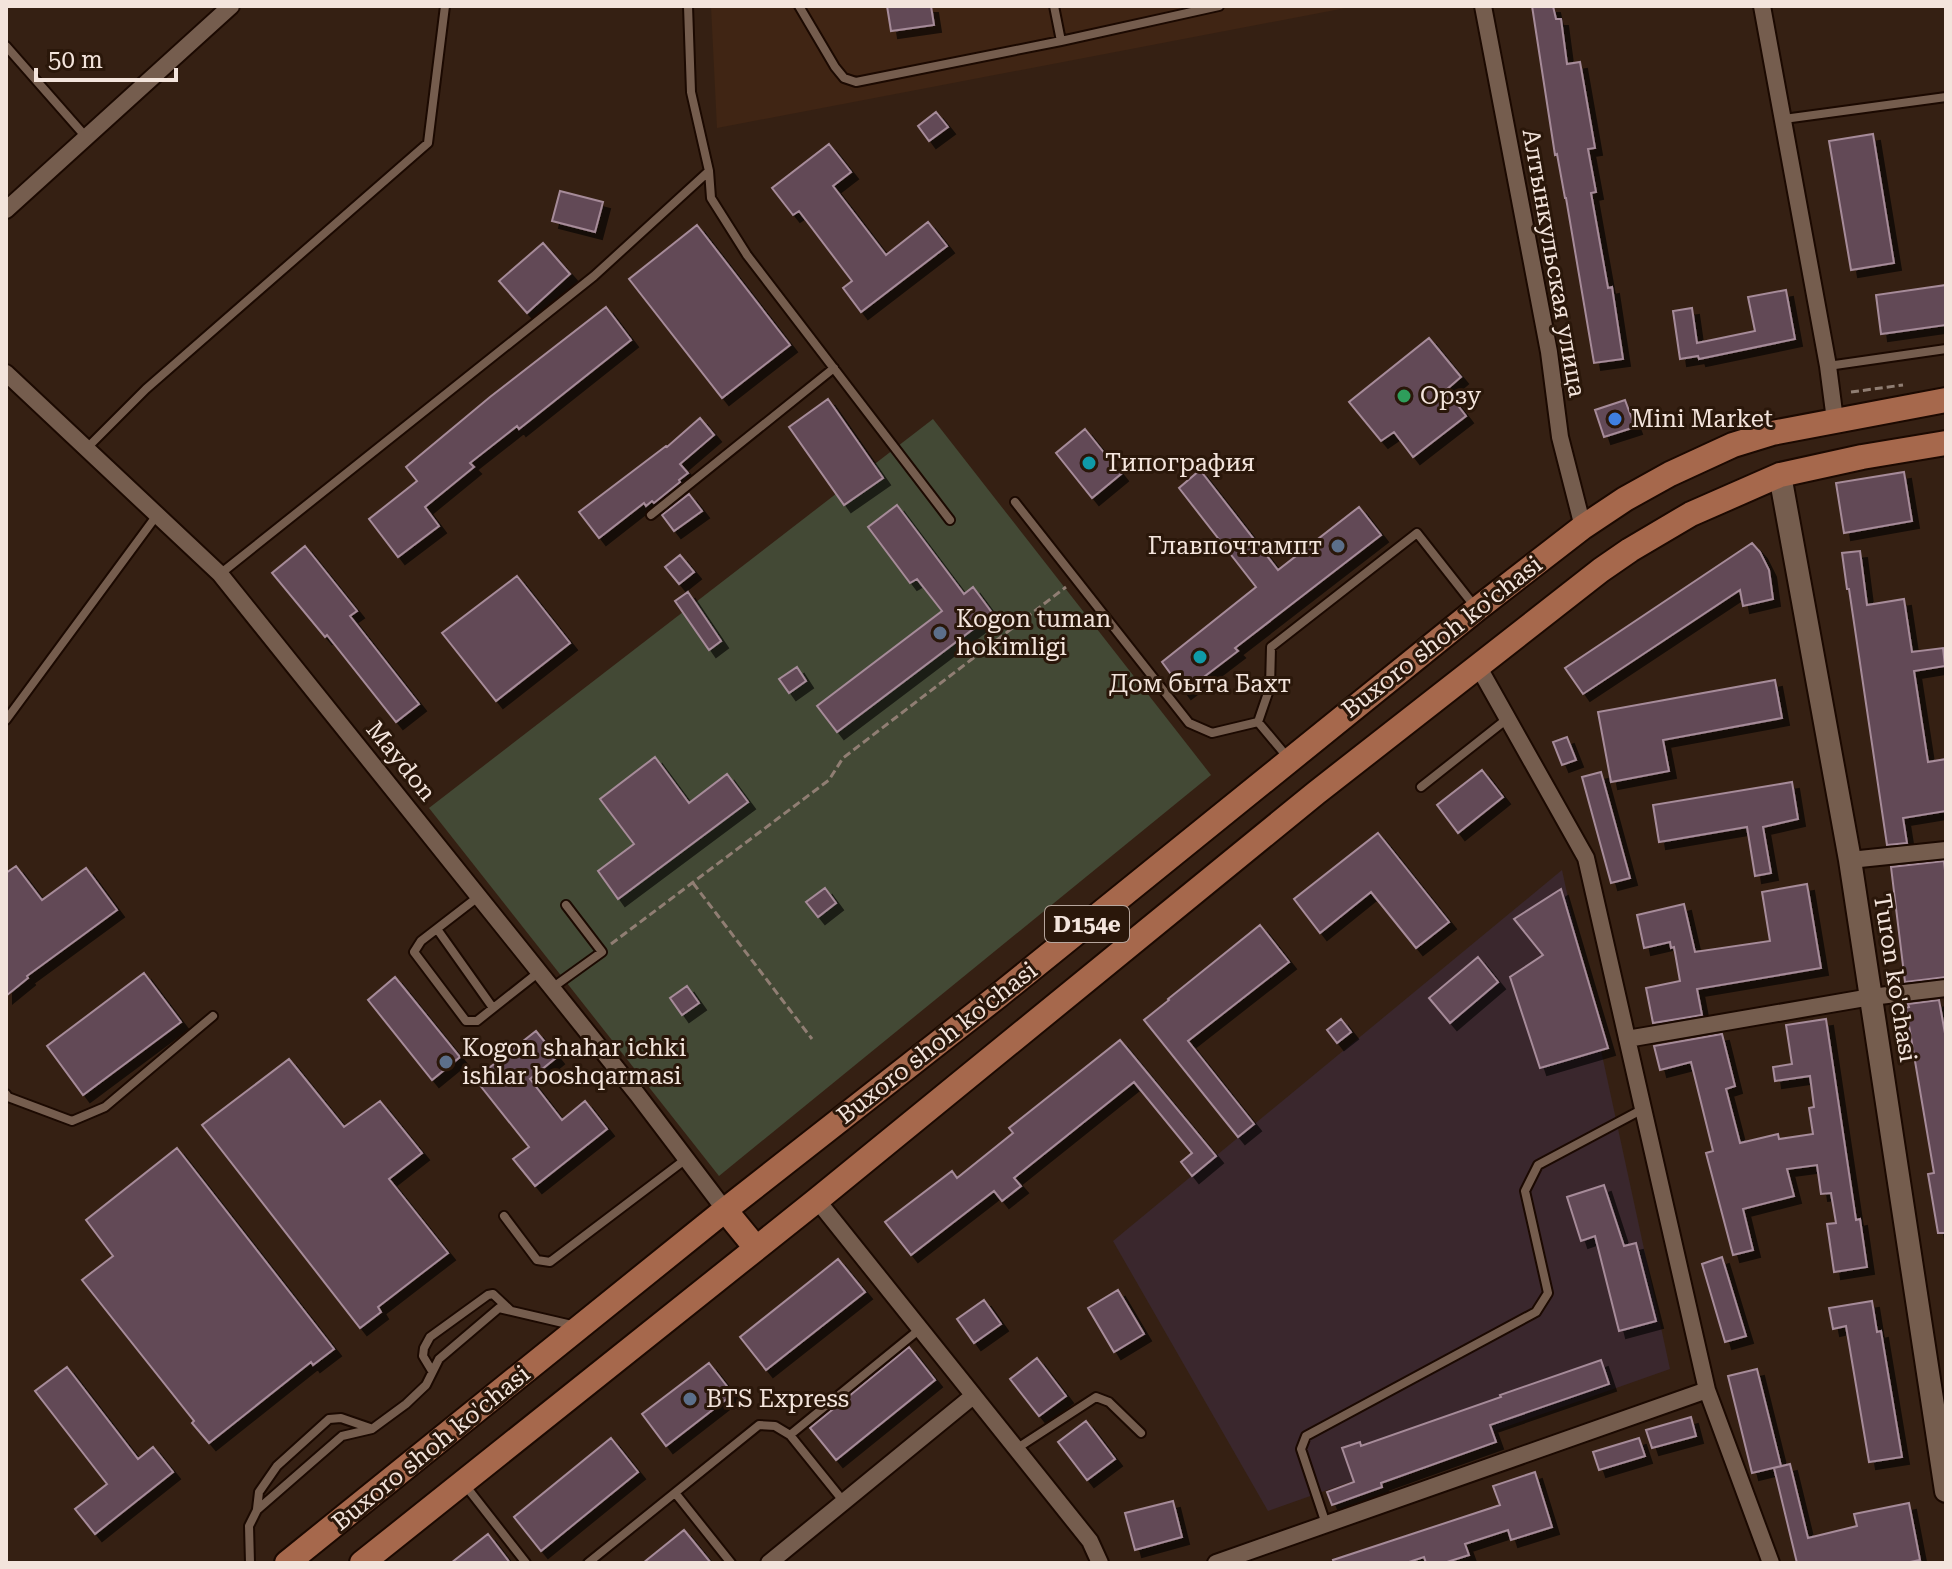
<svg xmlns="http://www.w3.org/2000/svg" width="1952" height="1569" font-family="'Roboto Serif',serif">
<defs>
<filter id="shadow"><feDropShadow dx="7" dy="7" stdDeviation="0" flood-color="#0009"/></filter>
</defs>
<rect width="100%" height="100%" fill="#352013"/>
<path fill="#3a272d" d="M1562,870L1670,1369L1268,1511L1113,1241Z"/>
<path fill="#402514" d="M711,6H1356L717,128Z"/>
<path fill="#434935" d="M933,419L1211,775L719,1176L429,808Z"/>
<path fill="#624957" stroke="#a68b99" stroke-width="2" filter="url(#shadow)" d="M887,6H931L934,25L891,31Z
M1532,6H1553L1556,19H1561L1567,64L1580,62L1595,148L1588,149L1596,192L1591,193L1608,288L1612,287L1623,359L1594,363L1566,198H1565L1557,154L1555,155Z
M936,112L948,127L929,141L918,126Z
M1873,134L1894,263L1851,270L1829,141Z
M829,144L851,172L833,186L886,255L928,222L947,246L861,312L843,288L852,281L799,211L793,215L772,188Z
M560,191L603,202L595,232L552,221Z
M697,225L790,345L722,398L629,279Z
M543,243L570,274L527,313L499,281Z
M1946,285V325L1881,334L1876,295Z
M1786,290L1795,339L1699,359L1698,356L1680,359L1673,311L1692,308L1697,343L1755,331L1748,297Z
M606,307L631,340L519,429L517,426L470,463L474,467L425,507L439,526L398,557L369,519L417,481L406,467L490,397Z
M1429,338L1461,377L1446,390L1466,416L1413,457L1394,432L1381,441L1349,402Z
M828,399L883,478L844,505L789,427Z
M1625,400L1635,427L1604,437L1595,410Z
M700,418L714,435L680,464L688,473L679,480L680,482L654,503L652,501L646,506L644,503L599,538L579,512L666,446L667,447Z
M1085,429L1121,474L1092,498L1056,453Z
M1200,470L1278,570L1359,507L1381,535L1235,648L1238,651L1184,692L1162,662L1256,587L1179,488Z
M1904,472L1912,521L1844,533L1836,483Z
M689,494L702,511L674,531L662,515Z
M897,505L964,594L973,587L993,614L837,732L817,706L942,611L917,579L910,583L868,527Z
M1752,543L1760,552L1769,570L1773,599L1743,606L1740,590L1583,694L1565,668Z
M305,546L357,611L350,616L419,704L396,722L327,635L325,637L272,573Z
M1860,551L1867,605L1904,599L1912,652L1943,648L1945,666L1914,671L1928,762L1946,759V811L1903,818L1907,843L1887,845L1849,589H1847L1842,553Z
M680,555L694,572L679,584L665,567Z
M517,576L570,643L496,701L442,633Z
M688,592L721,641L709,650L675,601Z
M797,667L806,681L789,693L779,679Z
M1775,680L1782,718L1663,740L1669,771L1611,782L1598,712Z
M1567,737L1576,760L1562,765L1553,742Z
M655,757L689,803L727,774L748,802L618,899L598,871L634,844L600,799Z
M1482,770L1503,797L1458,833L1437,805Z
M1601,772L1630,878L1611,883L1582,777Z
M1792,782L1798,819L1763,827L1771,873L1755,876L1747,827L1659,842L1653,805Z
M1378,833L1449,922L1416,948L1371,892L1320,933L1294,899Z
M1944,861L1946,880V977L1905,982L1891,867Z
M16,866L42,900L86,868L117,910L27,976L28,978L6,996V873Z
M1807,884L1821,968L1697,989L1702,1015L1653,1023L1646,988L1680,981L1674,947L1671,948L1670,942L1644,948L1637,915L1684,904L1695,952L1770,941L1762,892Z
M825,888L836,903L818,917L806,902Z
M1561,889L1608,1048L1540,1068L1510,977L1543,955L1514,919Z
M1260,925L1289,962L1188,1041L1254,1124L1238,1137L1144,1020L1169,1000L1168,999Z
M1478,957L1498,982L1450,1023L1429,998Z
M144,973L181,1022L83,1095L47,1046Z
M395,977L460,1057L432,1080L368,1000Z
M687,986L699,1003L682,1015L670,998Z
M1939,1000L1946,1039V1233H1938L1928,1174L1934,1173L1906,1008L1909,1007L1908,1004Z
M1341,1019L1351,1032L1337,1043L1327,1030Z
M1826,1019L1856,1220L1860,1219L1867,1267L1834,1272L1827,1224L1836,1223L1831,1193L1821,1194L1817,1165L1787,1169L1794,1196L1743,1209L1753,1250L1733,1255L1706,1153L1713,1151L1691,1062L1660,1070L1654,1046L1722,1034L1735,1086L1726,1089L1740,1143L1778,1134L1779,1139L1813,1134L1809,1108L1814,1107L1810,1076L1775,1081L1773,1067L1792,1064L1786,1025Z
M536,1031L557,1057L530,1079L562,1120L585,1101L607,1129L535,1186L513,1159L529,1147L475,1079Z
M1120,1040L1216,1156L1192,1176L1181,1162L1192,1153L1134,1082L1014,1178L1021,1186L1002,1201L994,1191L911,1255L885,1222L952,1171L957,1178L1013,1133L1009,1128Z
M289,1059L344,1127L380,1101L422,1153L389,1179L448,1253L378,1307L381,1312L360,1328L202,1125Z
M177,1148L334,1349L313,1365L311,1362L209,1443L192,1423L194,1421L82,1280L113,1256L86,1220Z
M1604,1185L1624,1246L1636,1243L1656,1321L1619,1331L1595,1236L1581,1241L1567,1197Z
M1722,1257L1746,1336L1725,1342L1702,1264Z
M838,1259L865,1292L766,1370L740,1337Z
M1118,1290L1144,1334L1114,1352L1088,1308Z
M984,1300L1001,1324L974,1343L957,1319Z
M1872,1301L1877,1332L1881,1331L1902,1457L1869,1462L1846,1326L1833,1329L1829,1308Z
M909,1347L935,1380L836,1460L810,1428Z
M1037,1358L1066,1396L1039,1416L1010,1379Z
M1601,1360L1609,1384L1490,1425L1496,1442L1381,1483L1382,1487L1332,1505L1327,1492L1354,1482L1342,1448L1360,1442L1361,1446L1501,1397L1500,1395Z
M709,1363L733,1394L666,1446L642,1414Z
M67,1367L138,1459L153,1447L173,1472L95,1534L75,1509L107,1484L35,1391Z
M1757,1369L1781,1466L1752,1473L1728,1376Z
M1691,1417L1696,1436L1652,1448L1646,1430Z
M1086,1421L1115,1459L1087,1480L1058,1442Z
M611,1438L638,1472L541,1551L514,1517Z
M1639,1438L1645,1456L1599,1470L1593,1452Z
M1790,1464L1808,1538L1857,1526L1854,1514L1909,1503L1920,1560L1905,1563H1797L1774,1468Z
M1535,1472L1552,1527L1511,1540L1508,1530L1465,1544L1469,1555L1444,1563H1426L1424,1557L1406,1563H1334L1333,1560L1500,1505L1493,1486Z
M1173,1501L1182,1537L1135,1550L1125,1513Z
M684,1530L711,1563H643Z
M488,1534L510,1563H451Z"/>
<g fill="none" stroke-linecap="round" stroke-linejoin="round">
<defs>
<path id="lane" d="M799,6L835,67L844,78L856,82L1061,41L1219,6
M1054,6L1061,41
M6,46L86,137
M1784,119L1946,97
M709,171L711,198L747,255L950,520
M1828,366L1946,349
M87,448L146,389L428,143L445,6
M1015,502L1189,723L1212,733L1258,722L1270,687L1271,647L1417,533L1476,608
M651,515L834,368
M220,574L594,276L709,171L691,92L688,6
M6,720L157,515
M1258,722L1289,759
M1421,787L1507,719
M478,897L421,941L414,952L466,1021H477L539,972
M437,929L493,1008
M552,988L602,952L566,905
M6,1094L8,1097L72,1121L105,1107L213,1016
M504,1216L537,1260L550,1262L686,1159
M432,1371L423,1356L424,1348L430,1337L488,1295L493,1294L510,1310
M790,1435L844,1502
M1016,1449L1096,1397L1109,1402L1141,1433
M465,1485L526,1563
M676,1494L731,1563
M257,1509L259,1492L277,1466L329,1419L341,1418L370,1428
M1326,1524L1301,1449L1306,1436L1536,1312L1548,1293L1525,1191L1538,1165L1643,1109
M250,1563L249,1526L257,1510L342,1436L372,1429L406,1404L426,1385L439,1359L499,1308L576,1326
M588,1563L759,1425L775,1426L790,1435L920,1329"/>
<path id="street" d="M1483,6L1549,352L1560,437L1583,527
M1762,6L1828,366L1835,420
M6,210L231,6
M6,373L220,574L637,1094L725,1210
M1478,666L1586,858L1707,1390L1771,1563
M1850,860L1946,850
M1627,1039L1871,997L1946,988
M817,1200L1090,1541L1100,1563
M769,1563L973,1396
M1216,1563L1707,1390"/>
<path id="secondary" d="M1780,475L1850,860L1946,1491"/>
<path id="primary" d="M725,1210L756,1248
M287,1563L725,1210L998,996L1477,609L1583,527L1625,499L1670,474L1733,445L1772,433L1946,400
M362,1563L817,1200L1316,793L1601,570L1630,550L1691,514L1780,475L1862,457L1946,443"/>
</defs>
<use href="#lane" stroke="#1b0901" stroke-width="12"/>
<use href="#street" stroke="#1b0901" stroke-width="20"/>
<use href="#secondary" stroke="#1b0901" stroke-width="26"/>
<use href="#primary" stroke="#1b0901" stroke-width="28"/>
<path stroke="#907e73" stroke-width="3" stroke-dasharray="8 4" stroke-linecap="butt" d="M1851,392L1903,385
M693,883L812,1039
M611,944L829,780L843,758L1066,587"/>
<use href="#lane" stroke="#755d4e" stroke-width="8"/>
<use href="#street" stroke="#755d4e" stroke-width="16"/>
<use href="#secondary" stroke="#755d4e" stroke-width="22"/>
<use href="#primary" stroke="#a6684c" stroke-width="24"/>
</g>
<circle fill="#2e9e5b" stroke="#2a170a" stroke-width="3" cx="1404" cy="396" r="8"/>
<circle fill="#3f7fe0" stroke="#2a170a" stroke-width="3" cx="1615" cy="419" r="8"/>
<g fill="#0f9aa8" stroke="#2a170a" stroke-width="3">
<circle cx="1089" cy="463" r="8"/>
<circle cx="1200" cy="657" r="8"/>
</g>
<g fill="#5c6f8a" stroke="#2a170a" stroke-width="3">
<circle cx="1338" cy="546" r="8"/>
<circle cx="940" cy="633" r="8"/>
<circle cx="446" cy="1062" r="8"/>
<circle cx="690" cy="1399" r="8"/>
</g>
<g text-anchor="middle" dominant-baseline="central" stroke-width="6" stroke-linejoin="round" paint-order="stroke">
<rect fill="#2a170a" stroke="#b7a69d" stroke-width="2" x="1045" y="906" width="84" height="36" rx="6"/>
<g font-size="22" font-weight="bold" fill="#f3e4dc">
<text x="1087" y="924">D154e</text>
</g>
<g font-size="24" fill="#f3e4dc" stroke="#2a170a">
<text transform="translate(1554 263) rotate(80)">Алтынкульская улица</text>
<text transform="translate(1442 637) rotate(-38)">Buxoro shoh ko'chasi</text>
<text transform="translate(401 761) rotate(51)">Maydon</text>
<text transform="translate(1895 978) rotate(81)">Turon ko'chasi</text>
<text transform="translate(937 1043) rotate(-38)">Buxoro shoh ko'chasi</text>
<text transform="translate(431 1448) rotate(-39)">Buxoro shoh ko'chasi</text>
</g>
<g font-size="24" fill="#f3e4dc" stroke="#2a170a" text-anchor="start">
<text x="1420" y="396">Орзу</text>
<text x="1631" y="419">Mini Market</text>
<text x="1105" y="463">Типография</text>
<text x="1322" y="546" text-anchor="end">Главпочтампт</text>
<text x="956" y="619">Kogon tuman<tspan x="956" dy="28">hokimligi</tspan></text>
<text x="1200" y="684" text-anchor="middle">Дом быта Бахт</text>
<text x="462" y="1048">Kogon shahar ichki<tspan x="462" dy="28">ishlar boshqarmasi</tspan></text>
<text x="706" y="1399">BTS Express</text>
</g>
</g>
<rect width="1952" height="1569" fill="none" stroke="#f3e4dc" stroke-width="16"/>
<path d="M36 68v12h140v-12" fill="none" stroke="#f3e4dc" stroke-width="4"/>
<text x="48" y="68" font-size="24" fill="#f3e4dc" stroke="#2a170a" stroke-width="6" paint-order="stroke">50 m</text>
</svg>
